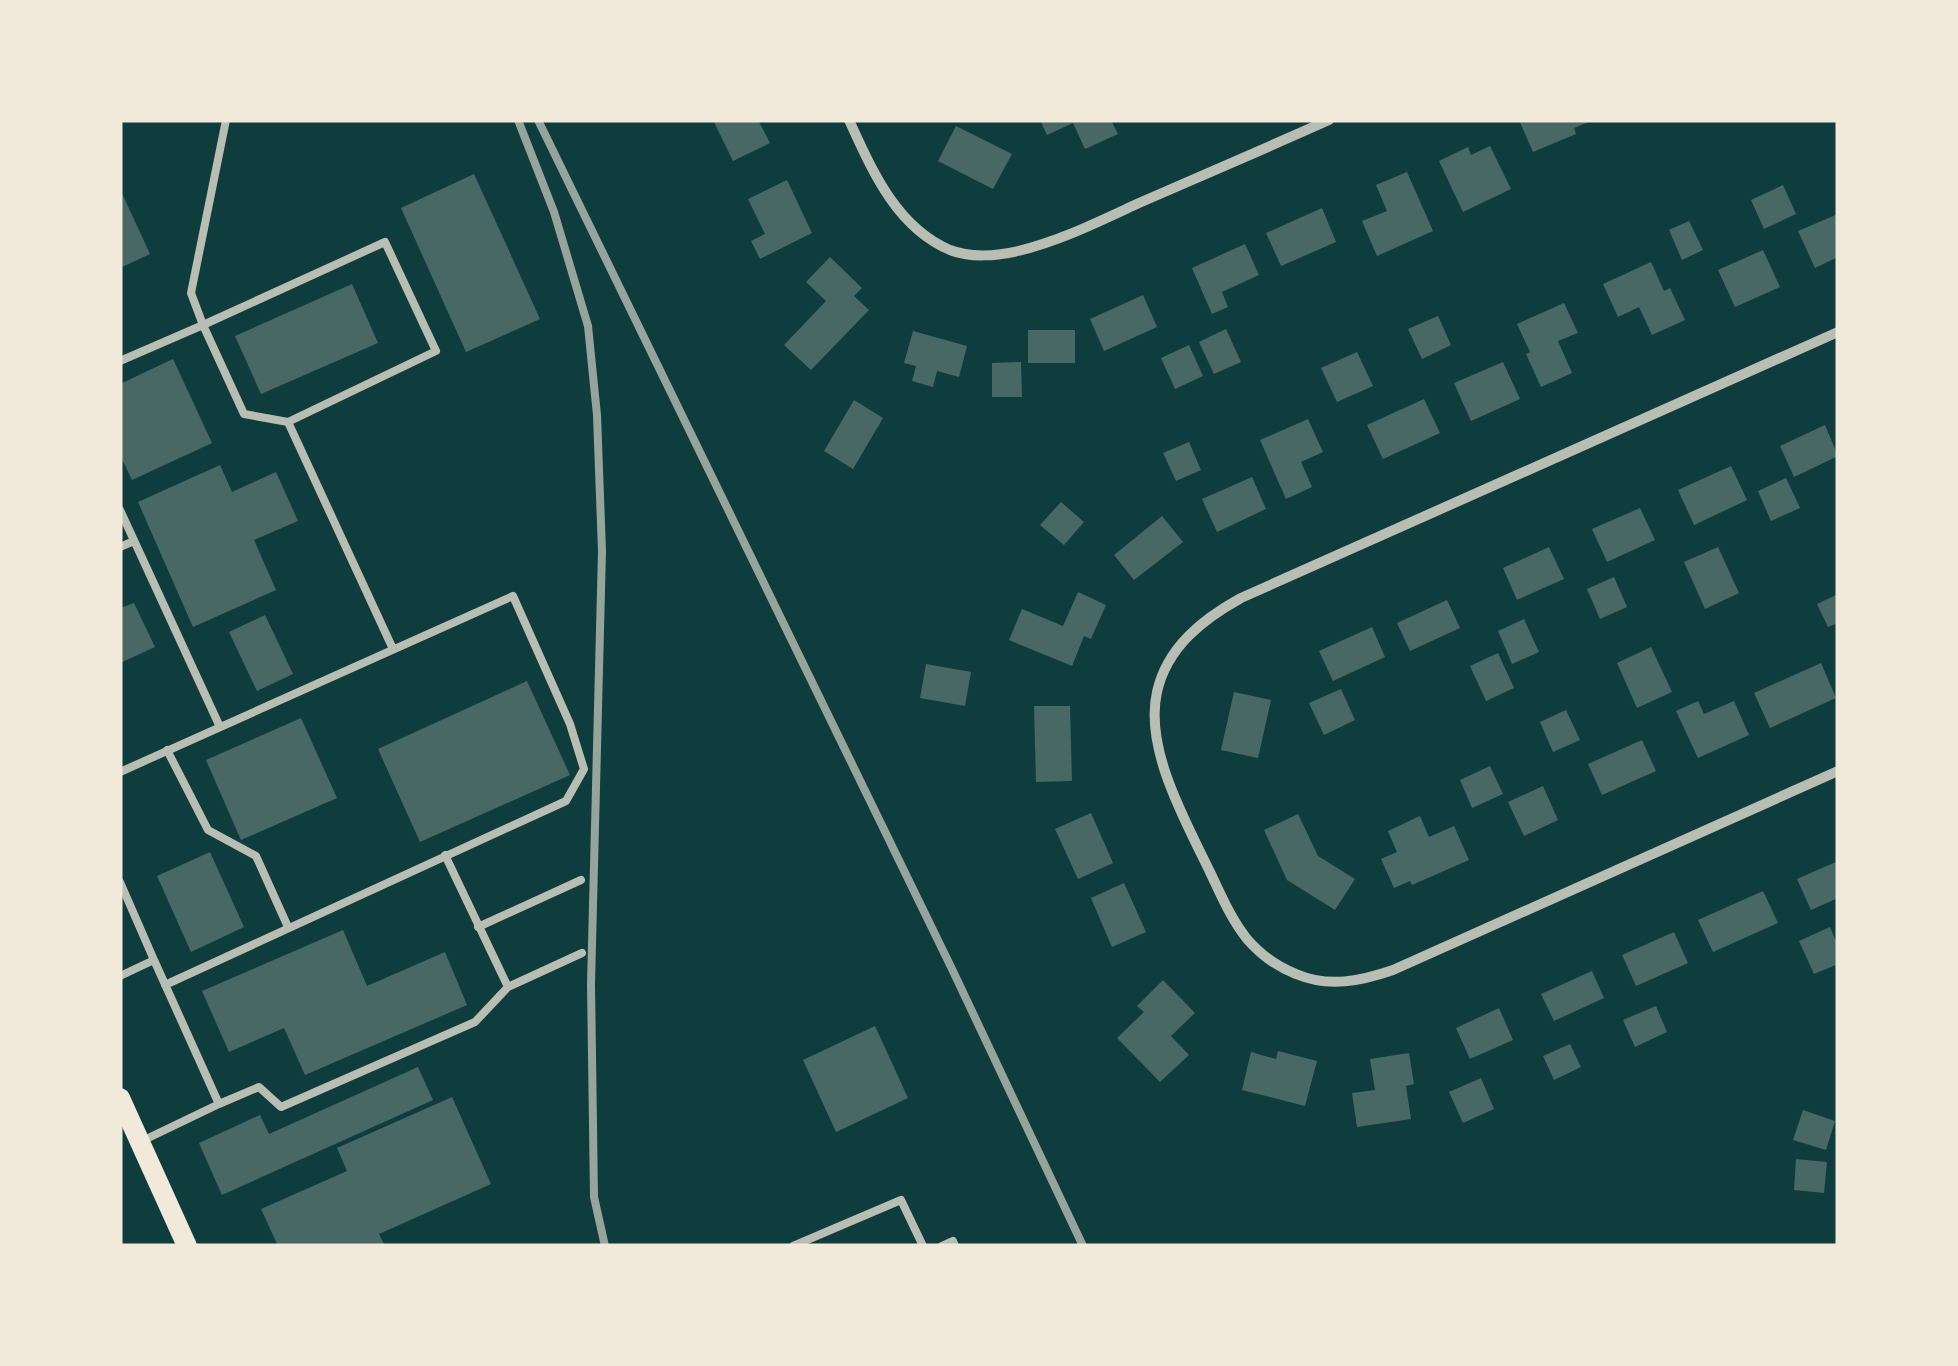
<svg xmlns="http://www.w3.org/2000/svg" width="1958" height="1366" font-family="Quicksand,sans-serif">
<rect width="100%" height="100%" fill="#0f3d3e"/>
<path fill="#486865" d="M713,120H758L770,143L733,161Z
M1040,120H1111L1118,134L1085,149L1073,123L1047,135Z
M1519,120H1594L1574,128L1576,134L1533,152Z
M956,126L1012,154L993,189L938,161Z
M1490,146L1511,189L1463,212L1439,161L1468,147L1471,155Z
M1407,172L1433,231L1377,256L1362,221L1387,211L1376,185Z
M474,174L540,319L466,352L401,208Z
M787,180L812,233L760,259L751,241L765,234L748,199Z
M1783,185L1796,214L1764,229L1751,200Z
M120,189L150,254L120,268Z
M1322,208L1336,242L1281,266L1266,233Z
M1838,214V257L1815,268L1798,231Z
M1689,221L1703,250L1682,260L1669,230Z
M1245,244L1259,275L1222,292L1228,307L1212,314L1192,268Z
M1763,250L1780,287L1735,307L1718,270Z
M830,257L862,288L854,296L869,310L811,370L784,345L826,301L806,282Z
M1651,262L1664,291L1670,288L1685,320L1652,335L1639,307L1618,317L1603,284Z
M352,284L378,343L261,394L235,336Z
M1143,295L1157,327L1104,351L1090,319Z
M1564,303L1578,333L1558,341L1572,373L1541,387L1526,354L1530,352L1517,324Z
M1438,316L1451,345L1422,359L1408,329Z
M1226,329L1241,362L1214,374L1199,342Z
M1028,330H1075V363H1028Z
M913,331L967,346L959,377L937,371L933,387L912,381L916,366L904,363Z
M1189,345L1203,376L1175,389L1161,358Z
M1357,352L1373,386L1337,402L1321,368Z
M173,359L212,443L132,480L120,455V384Z
M1021,362L1022,397H992V363Z
M1503,362L1520,399L1471,421L1454,383Z
M1424,399L1440,433L1383,459L1367,425Z
M854,400L883,418L853,469L824,451Z
M1308,419L1323,452L1301,462L1312,487L1286,499L1260,440Z
M1825,425L1838,456L1794,477L1780,446Z
M1189,442L1201,470L1176,481L1163,453Z
M220,465L232,492L276,472L298,521L254,540L276,590L193,627L138,502Z
M1731,466L1747,500L1694,525L1678,490Z
M1252,477L1266,509L1217,532L1202,499Z
M1786,478L1800,508L1771,521L1758,491Z
M1061,502L1084,522L1064,545L1040,525Z
M1640,508L1655,540L1607,562L1592,529Z
M1162,516L1183,542L1134,580L1114,555Z
M1549,547L1564,579L1517,600L1503,568Z
M1718,547L1739,593L1705,609L1684,562Z
M1614,577L1627,607L1600,619L1587,589Z
M1078,592L1106,605L1091,639L1084,636L1072,666L1009,640L1022,609L1063,626Z
M1838,594V623L1828,627L1817,604Z
M1447,600L1460,628L1410,651L1397,623Z
M134,603L155,647L120,663V608Z
M265,615L293,674L257,691L229,632Z
M1524,619L1539,652L1512,664L1498,631Z
M1372,627L1385,657L1333,681L1319,651Z
M1651,647L1672,692L1637,708L1617,663Z
M1498,653L1514,688L1486,701L1470,666Z
M1821,663L1836,698L1770,728L1754,693Z
M926,664L971,672L965,706L920,698Z
M527,681L570,775L420,842L378,749Z
M1341,689L1355,720L1324,735L1309,703Z
M1234,692L1271,700L1258,758L1221,750Z
M1698,701L1704,714L1734,701L1749,735L1698,758L1676,711Z
M1034,706H1070L1072,781L1036,782Z
M1566,710L1580,740L1553,752L1540,722Z
M301,718L337,798L241,840L206,760Z
M1642,740L1656,771L1602,795L1588,764Z
M1490,766L1503,794L1472,808L1460,780Z
M1543,786L1558,820L1524,836L1508,802Z
M1091,813L1113,863L1078,879L1055,829Z
M1298,814L1318,856L1355,879L1335,910L1287,880L1264,830Z
M1420,816L1429,837L1454,826L1469,860L1412,885L1410,881L1394,888L1381,859L1397,852L1388,831Z
M210,852L244,927L191,952L157,876Z
M1838,861V898L1811,910L1797,879Z
M1124,883L1146,932L1112,947L1091,898Z
M1763,891L1778,923L1713,952L1698,920Z
M1830,927L1838,946V964L1814,974L1799,941Z
M343,930L367,986L445,952L467,1005L305,1075L284,1028L229,1052L202,991Z
M1674,932L1688,963L1636,986L1622,955Z
M1592,971L1604,998L1554,1021L1541,994Z
M1163,980L1195,1013L1171,1036L1189,1055L1160,1082L1117,1038L1144,1012L1137,1006Z
M1656,1006L1667,1032L1635,1047L1623,1020Z
M1499,1008L1513,1040L1470,1059L1456,1028Z
M875,1026L908,1098L836,1132L803,1060Z
M1570,1044L1581,1067L1554,1080L1543,1056Z
M1278,1051L1317,1061L1305,1106L1242,1090L1251,1052L1276,1059Z
M1409,1053L1414,1084L1406,1086L1411,1119L1357,1127L1352,1093L1375,1090L1370,1059Z
M418,1067L433,1100L222,1195L199,1143L260,1115L269,1134Z
M1481,1078L1494,1109L1463,1123L1449,1092Z
M452,1097L491,1184L379,1234L385,1246H278L261,1209L347,1171L337,1148Z
M1803,1110L1835,1121L1826,1150L1793,1140Z
M1796,1159L1827,1162L1824,1193L1794,1190Z"/>
<g fill="none" stroke-linecap="round" stroke-linejoin="round">
<path stroke="#b8beb3" stroke-width="8" d="M120,361L203,325L244,414L288,422L436,351L385,242L203,325L191,293L226,120
M288,422L393,649
M120,510L220,727
M120,547L134,541
M167,750L208,830L256,856L288,927
M120,772L513,596L570,724L584,769L566,801L165,985
M445,855L508,987
M120,882L154,960
M478,927L581,880
M120,976L154,960L219,1104L259,1087L281,1107L475,1022L508,987L582,953
M142,1141L219,1104
M793,1246L901,1200L923,1246
M942,1246L953,1241L955,1246"/>
<path stroke="#b8beb3" stroke-width="10" d="M849,120C872,170 896,227 950,250C970,258 997,256 1018,251C1060,241 1100,221 1139,203C1202,176 1266,148 1329,120
M1838,332L1241,598C1203,619 1167,647 1157,692C1144,749 1186,822 1210,872C1221,895 1231,919 1247,939C1260,954 1278,967 1296,974C1329,988 1361,981 1393,970L1838,771"/>
<path stroke="#f1e9da" stroke-width="20" d="M120,1098L187,1246"/>
<path stroke="#97a49c" stroke-width="8" d="M518,120L554,212L588,326L597,415L602,551L591,984L594,1197L605,1246
M538,120L952,969L1083,1246"/>
</g>
<rect width="1958" height="1366" fill="none" stroke="#f1e9da" stroke-width="245"/>
</svg>
